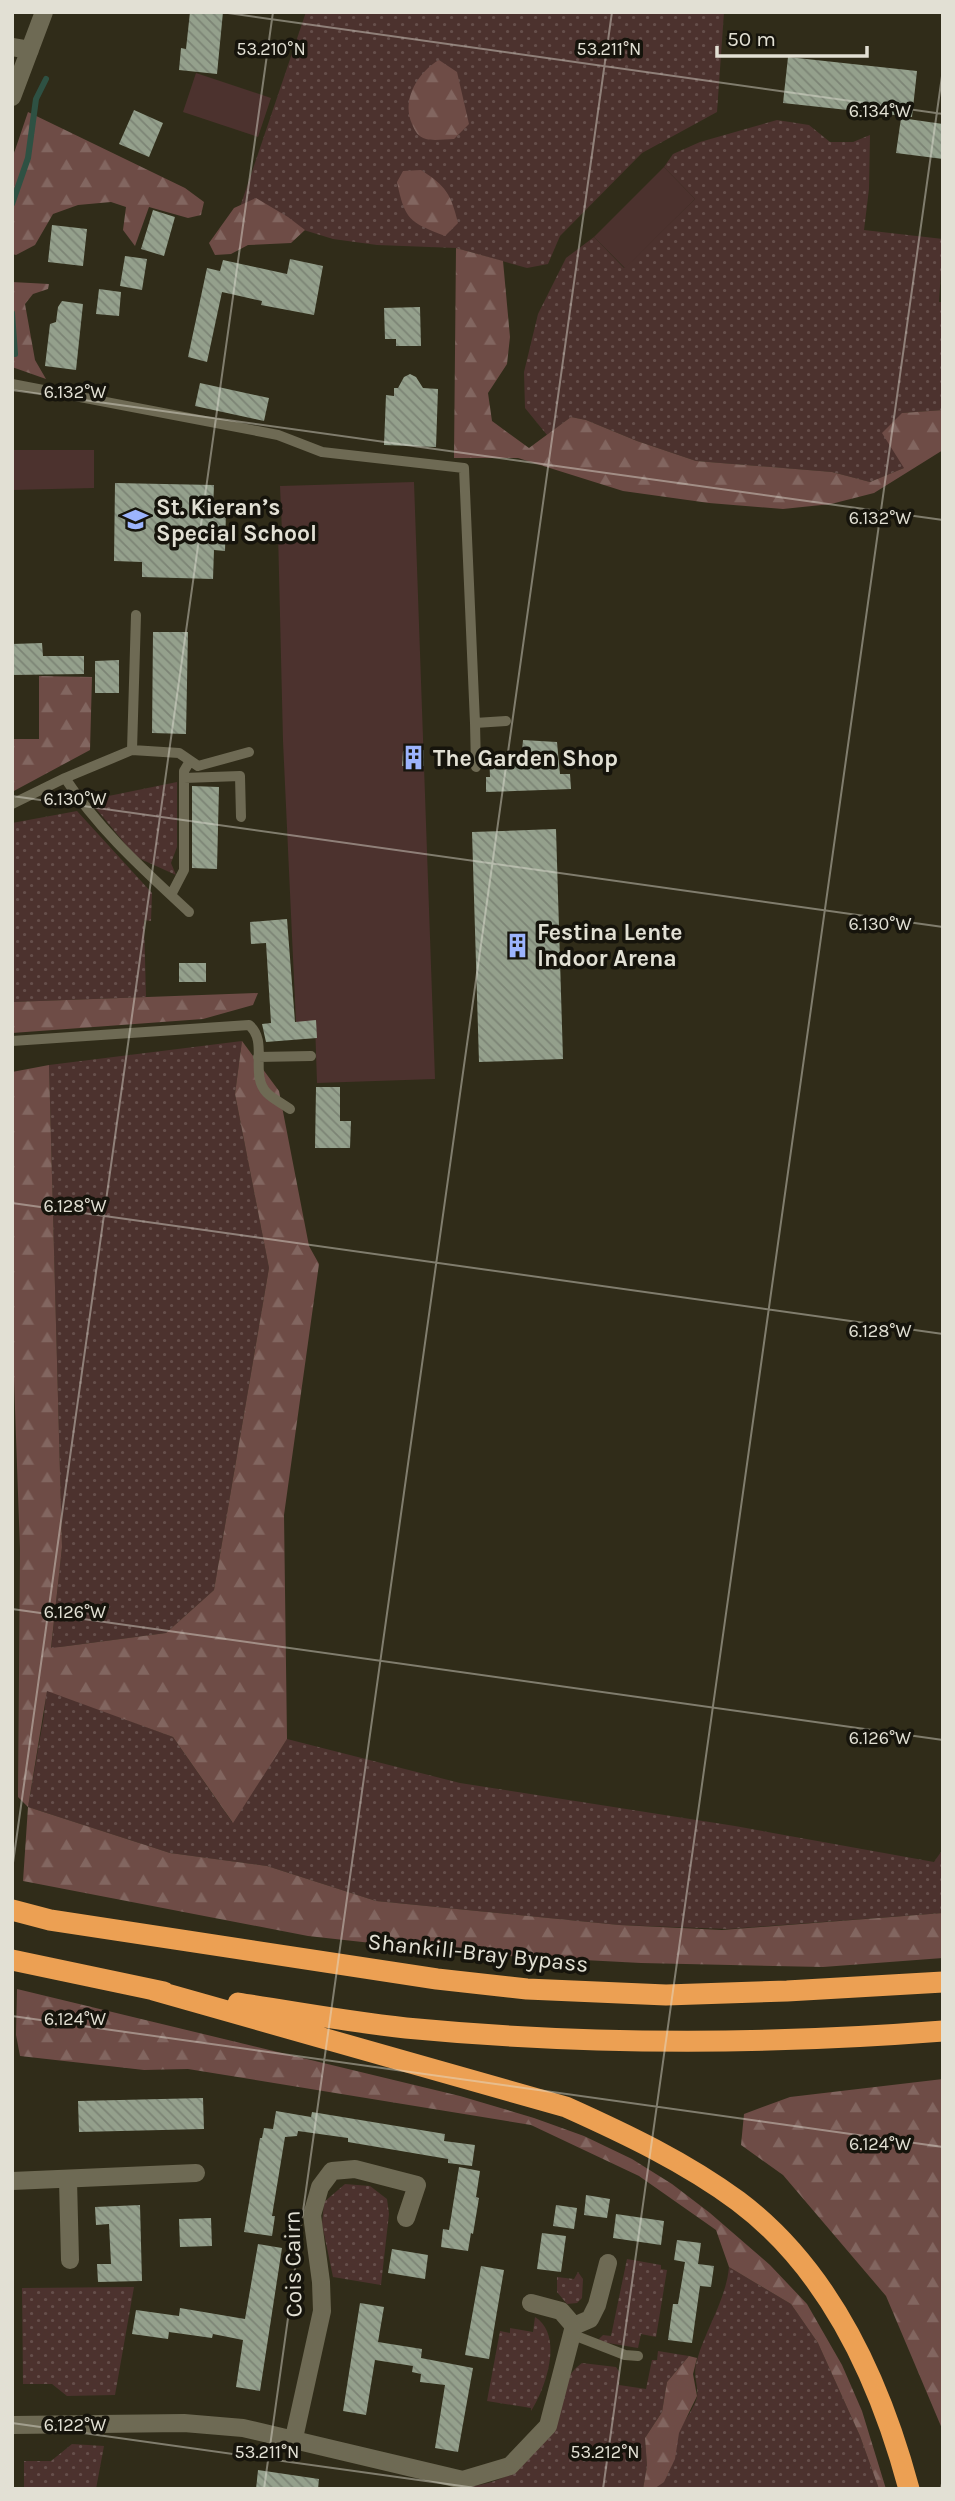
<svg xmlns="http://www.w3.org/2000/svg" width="955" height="2501" font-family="Karla,sans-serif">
<defs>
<pattern id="grass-dots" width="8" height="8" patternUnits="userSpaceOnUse" patternTransform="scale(1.75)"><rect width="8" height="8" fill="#4c322e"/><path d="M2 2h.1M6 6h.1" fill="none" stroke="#664f4b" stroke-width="1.8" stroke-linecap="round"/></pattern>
<pattern id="forest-firs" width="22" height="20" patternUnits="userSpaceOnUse" patternTransform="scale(1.75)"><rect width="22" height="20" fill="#6e4c46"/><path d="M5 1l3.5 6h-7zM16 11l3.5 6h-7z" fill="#826660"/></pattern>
<pattern id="building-back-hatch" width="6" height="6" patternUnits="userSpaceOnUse" patternTransform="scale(1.75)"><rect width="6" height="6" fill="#94a08c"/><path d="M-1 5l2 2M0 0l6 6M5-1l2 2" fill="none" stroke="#7c8475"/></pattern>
</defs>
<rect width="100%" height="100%" fill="#302c19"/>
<path fill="url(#grass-dots)" d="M306,12H724L717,112L642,153L560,236L548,264L527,268L456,248L377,245L333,239L239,210Z
M777,120L809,125L830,142H853L870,135L869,189L864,230L943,239L939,302H943V410L902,413L904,468L870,482L832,472L696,461L637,441L586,420L571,417L547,435L525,408L524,372L538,314L566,258L594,237L624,268L695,199L664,167L673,154L700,142Z
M177,782V847L171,863L176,875L136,857L89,800Z
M77,811L152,893L151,921L144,920L146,997L12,1002V823Z
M242,1041L235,1094L269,1268L214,1590L166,1633L60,1647L56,1693L173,1737L232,1822L287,1739L460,1783L735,1826L934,1862L943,1849V1913L728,1929L619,1925L376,1901L267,1866L170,1853L28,1807L44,1715L62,1547L49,1065Z
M345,2184L370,2186L387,2199L389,2214L381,2285L333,2277L322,2224L324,2202Z
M627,2259L661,2265V2269L667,2270L656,2337L641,2334L638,2348L602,2342L599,2339L603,2335L611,2336Z
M729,2267L791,2304L818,2343L860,2436L879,2489H654C678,2470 671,2454 679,2431C684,2420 694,2409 697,2397C699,2386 692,2376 697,2360C706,2328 726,2300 729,2267Z
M578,2272L583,2279L582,2298L577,2303L567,2304L557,2292V2277L574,2279Z
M134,2287L115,2395L67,2396L52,2384H23L22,2288Z
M535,2317C564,2335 546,2388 531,2411V2408L487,2401L500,2331L510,2333V2328L533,2332Z
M658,2351L689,2356L667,2382L662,2412L645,2438L647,2466L643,2489H444C452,2486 462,2487 471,2486C486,2485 505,2478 517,2470C554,2443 548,2387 582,2363L616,2367L620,2373L619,2385L646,2389L652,2360H657Z
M72,2444L104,2446L96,2489H24V2461H51Z"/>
<path fill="url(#forest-firs)" d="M439,60L457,72L469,124L454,139C446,139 434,141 426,139C418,137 415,131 412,124C401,100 418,72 439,60Z
M28,112L185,188L204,202L201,215L188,218L149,207L135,246L123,230L126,207L111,202L78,205L53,214L35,245L16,255L12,254V159Z
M421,170C446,186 451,194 458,223L445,236C409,222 405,220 397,182L403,171Z
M256,198L288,217L305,230L291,243L248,245L231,254L215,255L209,243L234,208Z
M456,248L503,261L510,337L507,364L488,393L492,421L529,448L571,417L586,420L637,441L696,461L832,472L870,482L904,468L882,433L902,413L943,410V450L874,493L831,504L783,509L709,503L623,491L518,458H454Z
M12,282L49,284L48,289L33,294L25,304L35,360L46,379L12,367Z
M39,676L92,677L90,750L12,792V739H39Z
M258,993L253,1005L203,1019L12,1033V1002Z
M242,1041L279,1091L309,1246L319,1264L284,1515L287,1739L233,1823L173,1737L47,1691L28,1807L170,1853L267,1866L376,1901L619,1925L722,1930L943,1913V1958L823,1967L641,1963L471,1954L308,1936L23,1881L28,1807L18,1797L20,1550L12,1323V1072L49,1065L62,1547L51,1648L60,1647L166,1633L214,1590L269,1268L235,1094Z
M17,1989L460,2096L534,2118L584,2136L632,2159L672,2184L710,2213L770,2265L807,2304L842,2365L862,2411L886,2489H879L860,2436L818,2343L791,2304L729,2267L716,2230L639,2176L531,2125L188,2069L144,2070L20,2056L16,2035Z
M943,2079V2431L886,2296L783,2175L741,2145L744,2114L790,2097Z
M689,2356L697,2358L693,2374L697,2396L679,2433L675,2459L664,2482L654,2489H643L647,2466L645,2438L662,2412L667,2382Z"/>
<path fill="#4c322e" d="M196,73L271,98L258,137L183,112Z
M664,167L695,199L625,268L594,237Z
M12,450H94V488L12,490Z
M414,482L435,1079L317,1083L315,1023H296L283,741L278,532H282L280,486Z"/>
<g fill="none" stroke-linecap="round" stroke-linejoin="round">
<path stroke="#2e5143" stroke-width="6" d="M12,204L28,158L36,99L46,79
M12,313L15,354"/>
</g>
<path fill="url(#building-back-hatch)" d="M190,12H223L217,74L179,70L181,48L186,49Z
M788,57L917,71L912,117L783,103Z
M134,110L163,123L149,157L119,144Z
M901,118L943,124V159L896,153Z
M153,210L175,217L164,256L141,249Z
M52,225L87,229L83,266L48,262Z
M125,256L147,259L142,290L120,286Z
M290,259L323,266L314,315L261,305L262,301L222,292L207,362L188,357L207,268L220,271L223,260L287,274Z
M99,289L121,292L119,316L96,314Z
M62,301L83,304L76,370L45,366L50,324L56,322L58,307Z
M420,307L421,346H396V339H385L384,308Z
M410,374L416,377L423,388L438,389L436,447L384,445L386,395L394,396V388H398L404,377Z
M200,383L269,398L264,421L195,406Z
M115,483L214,485L213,511H226L225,551L214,550L213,579L142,577V562L114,561Z
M153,632H188L186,734L152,733Z
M42,643L43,656H84V674L12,675V644Z
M119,660V693H95V661Z
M523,740L557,742L560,774H570L571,789L486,792V777H490L489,753L522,751Z
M424,750V766H402L403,751Z
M192,786L219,787L217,869L192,868Z
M556,829L563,1059L479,1062L472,832Z
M287,919L295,1022L316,1020L317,1038L266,1042L262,1024L271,1023L266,943L251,944L250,922Z
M179,963H206V982H179Z
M316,1087H340V1121H351L350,1148H315Z
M203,2098L204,2129L79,2132L78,2101Z
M276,2111L311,2117L312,2112L445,2134L444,2141L475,2145L472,2166L448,2163V2159L348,2142V2138L298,2131L297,2136L285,2137L272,2216H275L272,2236L244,2232L260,2138H262L264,2128L273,2129Z
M459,2167L480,2171L476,2197L479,2198L473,2234L471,2233L468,2251L441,2247L443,2229L449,2230Z
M586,2195L610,2199L607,2218L584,2215Z
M140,2205L142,2281L98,2282L97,2264H111L109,2224L96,2225L95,2207Z
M556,2205L577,2208L574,2229L553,2226Z
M616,2214L664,2221L661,2245L613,2238Z
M211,2218L212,2246L180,2247L179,2219Z
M542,2233L566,2236L561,2272L537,2269Z
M677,2240L701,2243L698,2264L714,2266L711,2287L700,2286L692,2343L668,2340L673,2304H678L685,2262L674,2260Z
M258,2244L282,2248L260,2391L236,2387L243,2340L213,2334L212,2338L169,2332L168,2339L132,2334L136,2310L179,2316L180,2308L245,2319Z
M392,2249L428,2255L425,2279L388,2273Z
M481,2266L504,2270L489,2359L465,2355Z
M360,2303L384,2307L378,2342L422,2349L421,2358L473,2368L458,2452L435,2448L445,2385L420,2382L421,2374L412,2372L413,2366L375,2360L366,2415L343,2411Z
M258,2470L319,2479L318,2489H256Z"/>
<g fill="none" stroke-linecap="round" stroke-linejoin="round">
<path stroke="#6e6a54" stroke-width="10" d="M12,384L278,435L322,452L464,468L475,723L506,721
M475,723L476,767
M132,750L136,615
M65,778C99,830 144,870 189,912
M184,778L240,776L241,817
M12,804L65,778L132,750L179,753L198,766L249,752
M171,895L184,870V771L190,761
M12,1041L249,1025C269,1041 249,1075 267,1093C273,1099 283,1104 290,1109
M258,1057L311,1056
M571,2334L625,2355L638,2356"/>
<path stroke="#6e6a54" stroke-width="18" d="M68,2180L70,2260
M12,2181L196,2173
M531,2303L561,2311L574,2326
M12,2425L184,2423L243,2428L463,2480L510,2466L548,2426L574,2326L590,2319L597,2305L608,2263
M294,2438L322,2311L321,2282L312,2215L320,2187L332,2171L355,2169L417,2185L406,2218"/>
<path stroke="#6e6a54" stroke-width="18" d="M12,47L30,50
M12,97L44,12"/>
<path stroke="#eca053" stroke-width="21" d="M12,1910L50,1920L437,1979L527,1989L666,1995L787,1991L943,1982
M12,1960L164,1992
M153,1990L566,2107C626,2134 685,2162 738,2201C830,2270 880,2381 909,2489
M238,2003C294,2012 350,2022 406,2028C584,2045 765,2045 943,2031"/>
</g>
<path fill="none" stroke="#e2e0d4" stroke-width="2" stroke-opacity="0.45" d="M221,12L943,114M12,390L943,520M12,796L943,927M12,1203L943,1334M12,1609L943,1740M12,1870L273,12M12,2016L943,2147M12,2423L483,2489M264,2489L612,12M603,2489L943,69M941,2489L943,2478"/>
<defs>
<symbol id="school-bare" viewBox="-9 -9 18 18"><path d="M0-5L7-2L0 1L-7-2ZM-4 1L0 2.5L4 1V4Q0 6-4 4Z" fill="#9cb4fd" stroke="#16140c" stroke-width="2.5" paint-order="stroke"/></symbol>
<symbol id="building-bare" viewBox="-9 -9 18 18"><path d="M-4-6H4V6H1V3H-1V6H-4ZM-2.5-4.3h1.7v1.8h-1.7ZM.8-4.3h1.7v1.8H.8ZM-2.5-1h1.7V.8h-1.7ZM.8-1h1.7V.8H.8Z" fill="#9cb4fd" stroke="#16140c" stroke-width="2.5" paint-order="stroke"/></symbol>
</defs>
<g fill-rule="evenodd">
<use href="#school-bare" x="118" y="502" width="35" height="35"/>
<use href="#building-bare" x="396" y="740" width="35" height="35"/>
<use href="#building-bare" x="500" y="928" width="35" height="35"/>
</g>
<g text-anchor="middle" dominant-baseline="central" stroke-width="7" stroke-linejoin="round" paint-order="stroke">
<g font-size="23" font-weight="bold" fill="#e2e0d4" stroke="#16140c" text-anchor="start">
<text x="156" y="507">St. Kieran’s<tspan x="156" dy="26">Special School</tspan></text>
<text x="433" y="758">The Garden Shop</text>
<text x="537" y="932">Festina Lente<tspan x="537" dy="26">Indoor Arena</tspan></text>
</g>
<g font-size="23" fill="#e2e0d4" stroke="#16140c">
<text transform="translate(478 1953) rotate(6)">Shankill-Bray Bypass</text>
<text transform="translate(293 2264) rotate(-91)">Cois Cairn</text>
</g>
</g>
<g font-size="18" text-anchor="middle" fill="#e2e0d4" stroke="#16140c" stroke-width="7" stroke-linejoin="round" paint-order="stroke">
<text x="271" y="55">53.210°N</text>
<text x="609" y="55">53.211°N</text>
<text x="880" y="117">6.134°W</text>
<text x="75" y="398">6.132°W</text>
<text x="880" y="524">6.132°W</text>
<text x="75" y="805">6.130°W</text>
<text x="880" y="930">6.130°W</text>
<text x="75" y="1212">6.128°W</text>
<text x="880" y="1337">6.128°W</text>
<text x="75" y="1618">6.126°W</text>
<text x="880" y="1744">6.126°W</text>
<text x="75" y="2025">6.124°W</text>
<text x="880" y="2150">6.124°W</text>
<text x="75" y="2431">6.122°W</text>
<text x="267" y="2458">53.211°N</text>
<text x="605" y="2458">53.212°N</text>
</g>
<rect width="955" height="2501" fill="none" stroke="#e2e0d4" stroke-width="28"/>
<path d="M717 46v10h150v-10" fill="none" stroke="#e2e0d4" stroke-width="3.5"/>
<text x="727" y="46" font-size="21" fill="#e2e0d4" stroke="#16140c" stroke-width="5" paint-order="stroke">50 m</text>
</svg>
